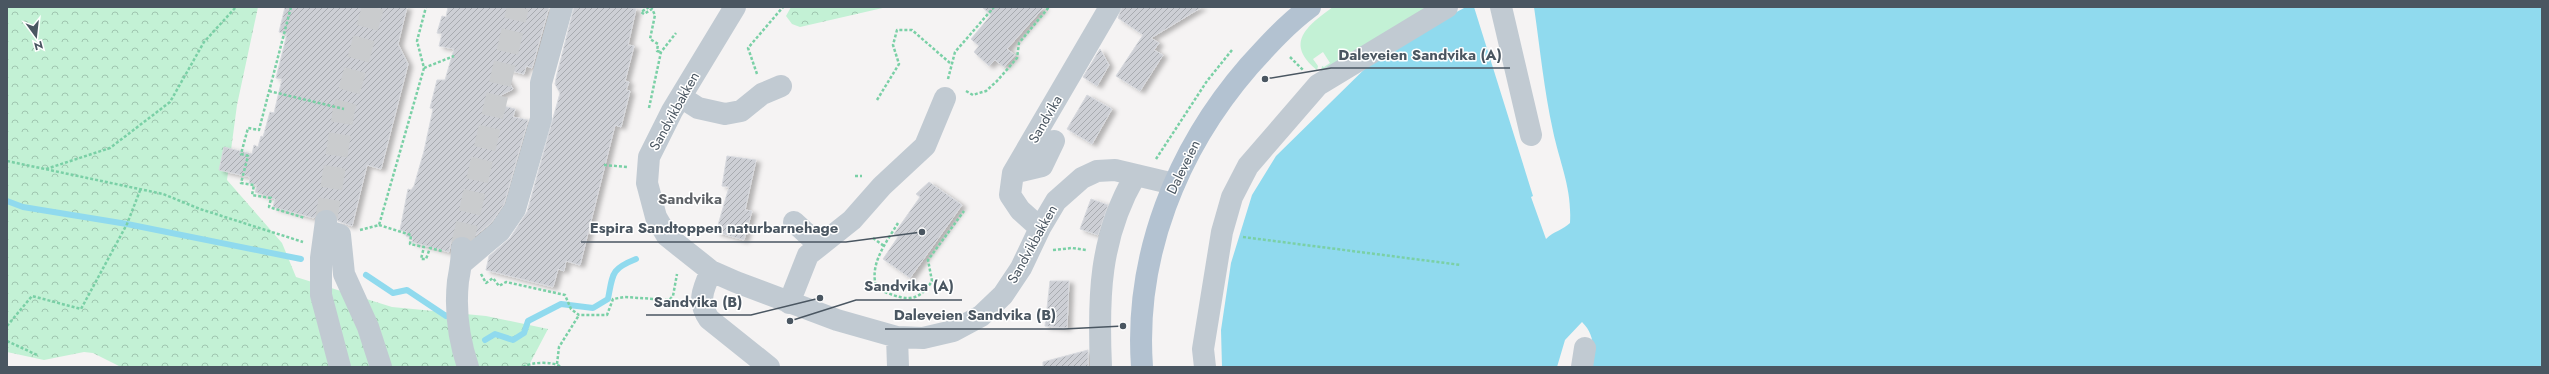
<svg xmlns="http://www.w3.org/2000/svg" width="2549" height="374" font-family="Jost,sans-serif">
<defs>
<pattern id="forest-crowns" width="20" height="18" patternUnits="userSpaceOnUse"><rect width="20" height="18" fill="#c3f1d5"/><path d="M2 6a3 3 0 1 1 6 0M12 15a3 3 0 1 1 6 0" fill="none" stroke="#a0c6b0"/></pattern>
<pattern id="building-hatch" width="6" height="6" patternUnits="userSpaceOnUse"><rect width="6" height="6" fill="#cdcfd5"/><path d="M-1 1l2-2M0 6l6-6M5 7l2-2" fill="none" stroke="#a8abb0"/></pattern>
<filter id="shadow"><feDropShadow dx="4.5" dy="2.5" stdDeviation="2" flood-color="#0004"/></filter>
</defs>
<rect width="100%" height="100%" fill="#f5f3f3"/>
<path fill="#c3f1d5" d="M1333,7H1437L1321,72L1322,66L1324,67L1330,63L1323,52L1313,59L1318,66L1317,70C1284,43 1307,26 1333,7Z"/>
<path fill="url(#forest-crowns)" d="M7,7H258L237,105L227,180L282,243L296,277L392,307L486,316L548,329L528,367H121L93,353L84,352L44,360L7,352Z
M791,7H887L800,27L792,24L786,16Z"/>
<path fill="#90daee" d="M1466,7H1474L1533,196L1531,197L1546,239C1554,231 1563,230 1570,223C1572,188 1560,164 1553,131C1544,90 1540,48 1534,7H2542V367H1591C1593,349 1596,336 1582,322L1565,340L1557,367H1222L1221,330L1231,263L1252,195L1276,156L1384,50Z"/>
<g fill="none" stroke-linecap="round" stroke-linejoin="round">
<path stroke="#90daee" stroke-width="6" d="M7,201L23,207L127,224L301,259
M366,275L393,293L407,290L446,316
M485,340L495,334L513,340L524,333L528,321L561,304L593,308L608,299C613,273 611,269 636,259"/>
</g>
<path fill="url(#building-hatch)" stroke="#d7d9de" filter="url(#shadow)" d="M285,7H407L398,44L408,64L405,76L381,169L367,165L352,226L338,221L334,211L328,209L321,210L314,218L273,207L275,199L255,192L257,185L249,183L250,177L219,170L224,147L252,154L254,145L258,147L261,136L263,137L270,112L274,113L282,79L276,78L287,34L279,32Z
M448,7H549L532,68L526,66L524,74L500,68L513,89L488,102L515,109L513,117L528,120L504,204L491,223L471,239L463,236L456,237L451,242L449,252L412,242L413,238L406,236L407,232L400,230L408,189L411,190L414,186L424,151L433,109L430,108L437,80H445L454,49L439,46L442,34L437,33L442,16L446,17Z
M574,7H626L636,9L628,45L634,46L625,81L629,82L626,90L630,91L621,127L615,125L580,265L566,261L564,271L558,269L553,287L486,270L489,256L510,238L527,212L560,93L555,84L557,74Z
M982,7H1044L1007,49L1015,55L1004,67L995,60L989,66L974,52L979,46L971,39L991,15Z
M1122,7H1202L1151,38L1159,43L1154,50L1163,55L1140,91L1116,76L1143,35L1118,18Z
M1100,49L1109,65L1097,86L1083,77Z
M1087,95L1112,109L1092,144L1067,129Z
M727,156L756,160L745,210L752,211L744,240L716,232L729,187L722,186Z
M929,182L962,205L910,278L883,259L898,237L894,234L920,197L916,194Z
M1091,199L1108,205L1098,235L1080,229Z
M1050,281H1069L1067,328L1045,326Z
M1088,350V367H1043V362Z"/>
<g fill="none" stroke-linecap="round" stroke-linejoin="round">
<path stroke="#caccce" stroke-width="22" stroke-dasharray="22 11" stroke-linecap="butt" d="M326,221L344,109L373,7
M462,245L518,7"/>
<path stroke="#7ad0a6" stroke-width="2.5" stroke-dasharray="3 2" stroke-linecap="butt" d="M291,7L259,130L248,128L241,154L248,156L241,183L254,185L252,195L271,198L269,207L305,218
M649,7L641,12L644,14L652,9L655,15L650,39L658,44L657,51L661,52
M1290,57L1303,70
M424,68L454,56
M757,74L748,48L783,7
M948,79L955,52L994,7
M269,91L344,109
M966,91L973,95L979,93L986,91L997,81L1017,58L1019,43L1049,7
M877,100L899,64L893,45L897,30H912L950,63
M649,108L661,52L676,33
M1156,159L1207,81L1232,50
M7,161L163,194L200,209L303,242
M604,165L627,167
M46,169L110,148L170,102L204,42L236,7
M855,176H862
M898,223C886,243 868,265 877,289C901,298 916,307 932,281L928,260L964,211
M379,225L411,235L410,244L424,247L421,259H426L430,248L442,251
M360,230L379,225L424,68L417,41L426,7
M1243,237L1461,265
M873,238L884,246
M1053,250L1072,248L1086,250
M481,274L486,283L493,278L499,286L506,282L565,295L571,309L579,315H607L613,299L625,297L669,300L673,296L677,274
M7,326L32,296L81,309L127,224L141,188
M7,341L37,355
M557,364L559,347L579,315
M523,367C530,362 554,361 561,367"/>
<path stroke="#c1cad2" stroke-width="22" d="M735,7L672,111L649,157L647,183L656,217L667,236L711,271L736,282L837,320L897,337L923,338L953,331L981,316L1003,295L1021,268L1040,228L1056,201L1082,178L1097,171L1115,170L1174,184
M1501,7L1531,135
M681,97L698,108L725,114L741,111L762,94L781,86
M1013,173L1042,166L1054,141
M326,221L321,258V295L340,367
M794,222L819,245
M1040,228L1020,210L1010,195L1013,173L1110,7
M325,230L340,235L344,274L368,327L381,367
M462,248C462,260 460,270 458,281C455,309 459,340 468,367
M462,263L500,231L515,209L541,119V83L562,7
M711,271C703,289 697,301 709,319L769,367
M789,303L808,255L852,220L882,186L925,146L945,98
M897,337L898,367
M1101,367C1098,298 1099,238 1135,176
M1205,367L1203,349L1222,232L1232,197L1248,166L1318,85L1447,7
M1582,367L1585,348"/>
<path stroke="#b3c2d1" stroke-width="22" d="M1142,367C1134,256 1177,149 1249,66C1268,45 1287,24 1310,7"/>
</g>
<g text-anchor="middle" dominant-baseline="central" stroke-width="3" stroke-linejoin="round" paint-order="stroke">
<g font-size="14" fill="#4a5661" stroke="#fff">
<text transform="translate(674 111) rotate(-61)">Sandvikbakken</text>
<text transform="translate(1045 119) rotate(-60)">Sandvika</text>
<text transform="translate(1183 167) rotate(-64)">Daleveien</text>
<text transform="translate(1032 244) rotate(-61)">Sandvikbakken</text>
</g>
<g font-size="15" font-weight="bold" fill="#5f6368" stroke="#fff">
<text x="690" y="199">Sandvika</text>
</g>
</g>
<path fill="none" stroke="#4a5661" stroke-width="1.5" d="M1265 79L1331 68H1510M922 232L846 242H581M790 321L856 300H962M820 298L751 315H646M1123 326L1064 329H885"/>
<g fill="#4a5661" stroke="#fff" stroke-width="1.5">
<circle cx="1265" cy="79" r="4"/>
<circle cx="922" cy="232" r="4"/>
<circle cx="790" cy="321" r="4"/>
<circle cx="820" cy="298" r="4"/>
<circle cx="1123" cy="326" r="4"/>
</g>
<g font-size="15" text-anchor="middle" font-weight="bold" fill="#4a5661" stroke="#fff" stroke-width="3" stroke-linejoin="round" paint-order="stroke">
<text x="1420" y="60">Daleveien Sandvika (A)</text>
<text x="714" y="233">Espira Sandtoppen naturbarnehage</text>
<text x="909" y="291">Sandvika (A)</text>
<text x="698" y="307">Sandvika (B)</text>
<text x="975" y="320">Daleveien Sandvika (B)</text>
</g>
<rect width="2549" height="374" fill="none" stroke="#4a5661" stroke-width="16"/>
<g transform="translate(36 36) rotate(165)" stroke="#ffffff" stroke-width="3" paint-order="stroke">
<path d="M0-3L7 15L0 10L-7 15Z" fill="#4a5661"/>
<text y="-6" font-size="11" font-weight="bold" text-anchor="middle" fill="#4a5661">N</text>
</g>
</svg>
